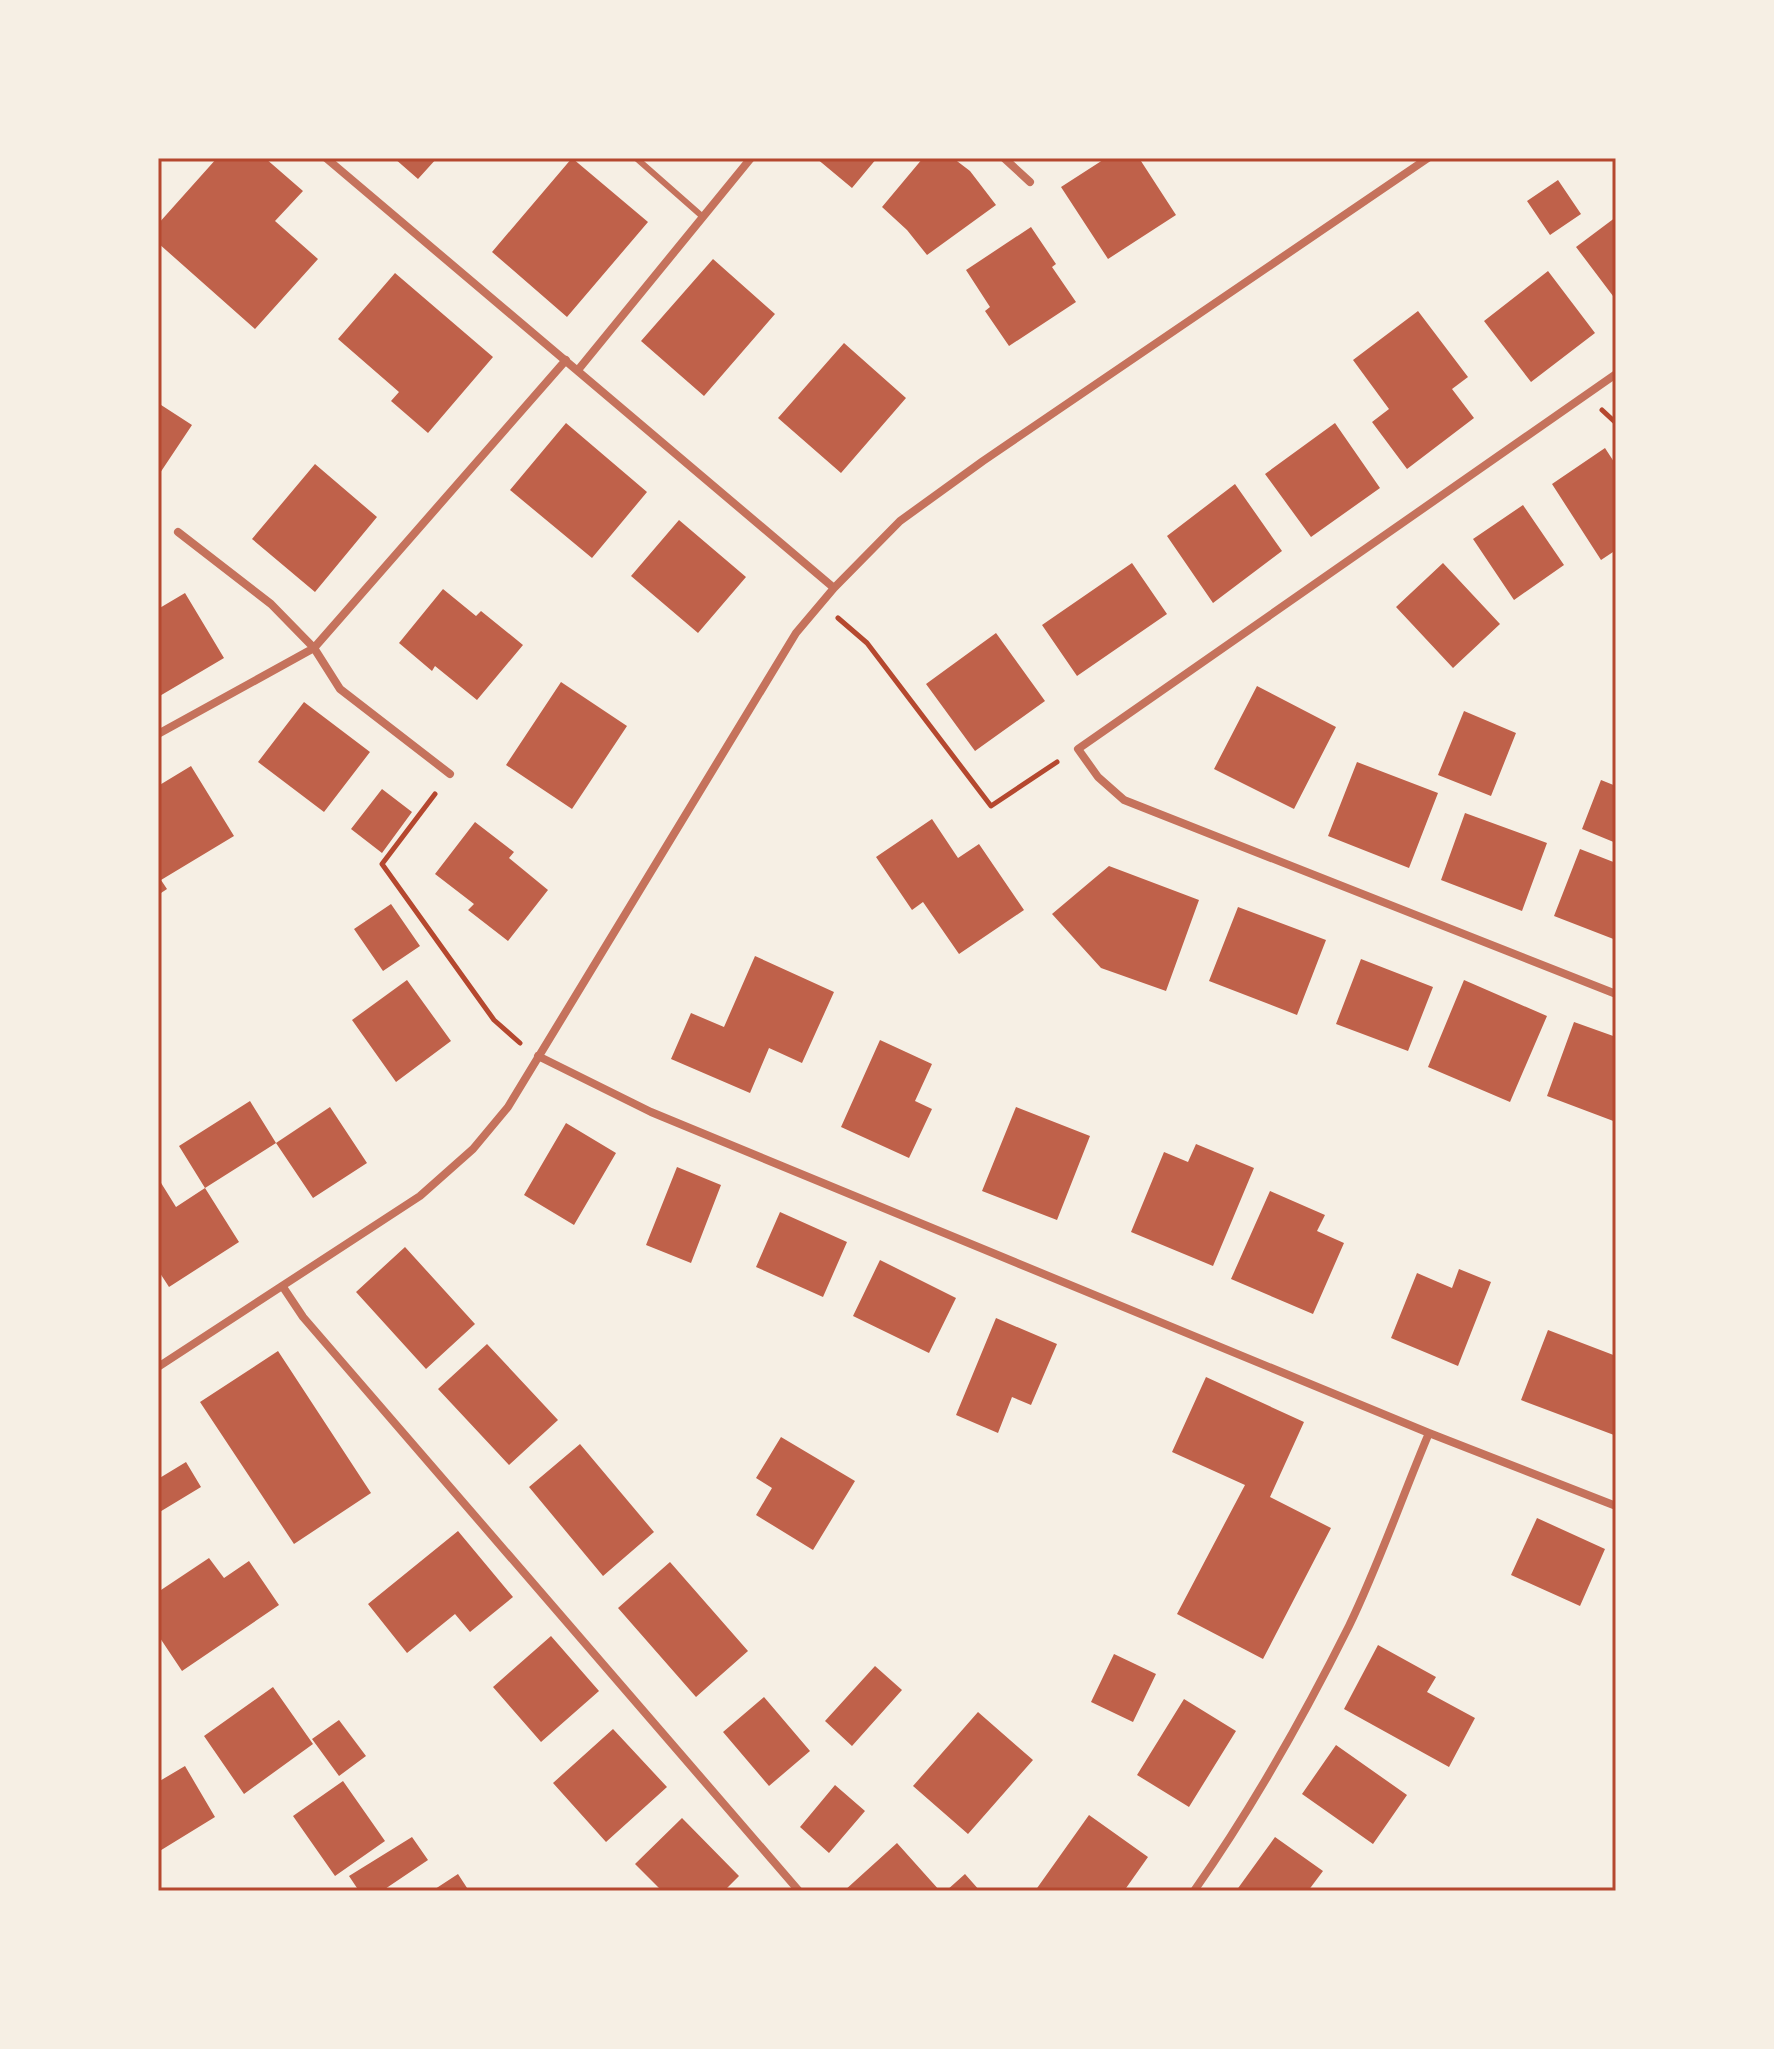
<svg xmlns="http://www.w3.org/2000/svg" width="1774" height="2049" font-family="'Fira Sans Condensed',sans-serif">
<rect width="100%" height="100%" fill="#f6efe4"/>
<path fill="#bf614a" d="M217,158H265L303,191L275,221L318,259L255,329L158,243V224Z
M394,158H437L418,179Z
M572,158L648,222L567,317L492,252Z
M816,158H877L852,188Z
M923,158H953L970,171L996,205L927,255L907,230L882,207Z
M1106,158H1139L1176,215L1108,259L1061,187Z
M1558,180L1581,214L1550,235L1527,201Z
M1616,217V300L1576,247Z
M1031,227L1056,264L1052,267L1076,302L1009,346L985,311L990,307L966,270Z
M713,259L775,314L704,396L641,341Z
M1548,271L1595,333L1531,382L1484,321Z
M395,273L493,357L428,433L391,401L399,392L338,339Z
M1418,311L1468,377L1452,389L1474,418L1407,469L1372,422L1389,409L1353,360Z
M844,343L906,398L841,473L778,418Z
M158,403L192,425L158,476Z
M566,423L647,492L592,558L510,490Z
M1335,423L1380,488L1311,537L1265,474Z
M1605,448L1616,465V550L1601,560L1552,484Z
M315,464L377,517L315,592L252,539Z
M1235,484L1282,551L1213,603L1167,536Z
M1523,505L1564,565L1514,600L1473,539Z
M679,520L746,577L698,633L631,576Z
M1132,563L1167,614L1077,676L1042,625Z
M1443,563L1500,624L1453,668L1396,607Z
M443,589L476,616L481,611L523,645L477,700L435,666L432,671L399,643Z
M185,593L224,658L158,697V609Z
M996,633L1045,701L975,751L926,684Z
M561,682L627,726L572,809L506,765Z
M1257,686L1336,727L1294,809L1214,769Z
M304,702L370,752L324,812L258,762Z
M1464,711L1516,733L1491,796L1438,775Z
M1357,762L1438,793L1409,868L1328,836Z
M191,766L234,836L161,880L167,889L158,895V786Z
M1601,780L1616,786V843L1582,829Z
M382,789L412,812L382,853L351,829Z
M1465,813L1547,843L1522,911L1441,880Z
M932,819L958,858L979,844L1024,910L959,954L923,902L912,910L876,857Z
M475,822L514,852L509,858L548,890L508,941L468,910L474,904L435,874Z
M1580,849L1616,863V940L1554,916Z
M1109,866L1199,900L1166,991L1101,968L1052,914Z
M391,904L420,946L383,971L354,929Z
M1238,907L1326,940L1297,1015L1209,981Z
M755,956L834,992L802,1063L769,1048L750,1093L671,1059L691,1013L724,1027Z
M1361,959L1433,987L1408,1051L1336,1024Z
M407,980L451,1041L396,1082L352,1020Z
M1464,980L1547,1016L1510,1102L1428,1067Z
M1574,1022L1616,1037V1122L1547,1096Z
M880,1040L932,1064L915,1101L932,1109L909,1158L841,1127Z
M250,1101L276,1143L330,1107L367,1163L313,1198L276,1143L205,1188L239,1242L169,1287L158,1270V1178L176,1207L205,1188L179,1146Z
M1016,1107L1090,1136L1057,1220L982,1191Z
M566,1123L616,1153L574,1225L524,1195Z
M1196,1144L1254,1168L1213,1266L1131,1232L1164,1152L1188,1162Z
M677,1167L721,1185L691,1263L646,1245Z
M1270,1191L1325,1215L1317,1231L1344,1243L1313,1314L1231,1279Z
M780,1212L847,1242L823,1297L756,1267Z
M405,1247L475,1324L426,1369L356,1292Z
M880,1260L956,1298L929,1353L853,1316Z
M1459,1269L1491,1282L1458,1366L1391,1338L1417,1273L1452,1288Z
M996,1318L1057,1344L1031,1405L1012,1397L998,1433L956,1415Z
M1548,1330L1616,1356L1614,1435L1521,1400Z
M487,1344L558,1420L509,1465L438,1389Z
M278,1351L371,1493L294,1544L200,1402Z
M1206,1377L1304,1422L1270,1497L1331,1528L1263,1659L1177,1614L1245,1485L1172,1452Z
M781,1437L855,1481L813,1550L756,1515L772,1488L756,1478Z
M580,1444L654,1532L603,1576L529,1487Z
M186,1462L201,1487L158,1513V1479Z
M1537,1518L1605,1549L1580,1606L1511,1575Z
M458,1531L513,1597L470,1632L455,1614L407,1653L368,1604Z
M209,1558L224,1578L249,1561L279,1605L182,1671L158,1635V1592Z
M670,1562L748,1651L696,1697L618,1608Z
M551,1636L599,1691L541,1742L493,1687Z
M1378,1645L1436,1677L1427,1692L1475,1718L1449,1767L1344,1709Z
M1114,1654L1156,1674L1133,1722L1091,1702Z
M875,1666L902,1690L852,1746L825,1721Z
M273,1687L313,1744L244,1794L204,1736Z
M764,1697L810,1751L769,1786L723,1732Z
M1184,1699L1236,1731L1189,1807L1137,1775Z
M978,1712L1033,1760L968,1834L913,1786Z
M339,1720L366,1756L339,1776L312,1739Z
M613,1729L667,1787L606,1842L553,1783Z
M1336,1745L1407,1795L1373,1844L1302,1794Z
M185,1766L215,1817L158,1852V1782Z
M343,1781L385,1841L335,1876L293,1816Z
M835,1785L865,1811L829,1853L800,1827Z
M1089,1815L1148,1857L1124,1891H1035Z
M682,1818L739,1876L724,1891H662L635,1864Z
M412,1837L428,1860L382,1891H359L349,1876Z
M1275,1837L1323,1871L1308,1891H1236Z
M897,1843L940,1891H844Z
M458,1874L469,1891H432Z
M965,1874L980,1891H946Z"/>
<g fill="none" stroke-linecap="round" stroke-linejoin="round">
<path stroke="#b5482f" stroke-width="5" d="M1602,410L1616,423
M838,618L867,643L991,806L1057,762
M435,794L382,864L494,1020L520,1043"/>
<path stroke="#c5725c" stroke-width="6" d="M636,158L703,217"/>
<path stroke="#c5725c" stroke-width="8" d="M326,158L834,588
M1004,158L1030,182
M578,370L751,158
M1616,374L1078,749L1098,777L1124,800L1616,994
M178,532L271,604L314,648L340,689L450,774
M158,734L314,648L566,360
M538,1056L651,1112L1429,1433L1616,1506
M283,1287L303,1317L799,1891
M158,1367L420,1196L473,1149L508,1107L796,633L834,588L900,521L983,461L1428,158
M1194,1891C1253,1807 1303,1718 1349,1626C1379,1564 1402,1497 1429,1433"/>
</g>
<rect width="1774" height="2049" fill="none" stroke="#f6efe4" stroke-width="320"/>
<rect x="160" y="160" width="1454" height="1729" fill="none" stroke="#b5482f" stroke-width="3"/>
</svg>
